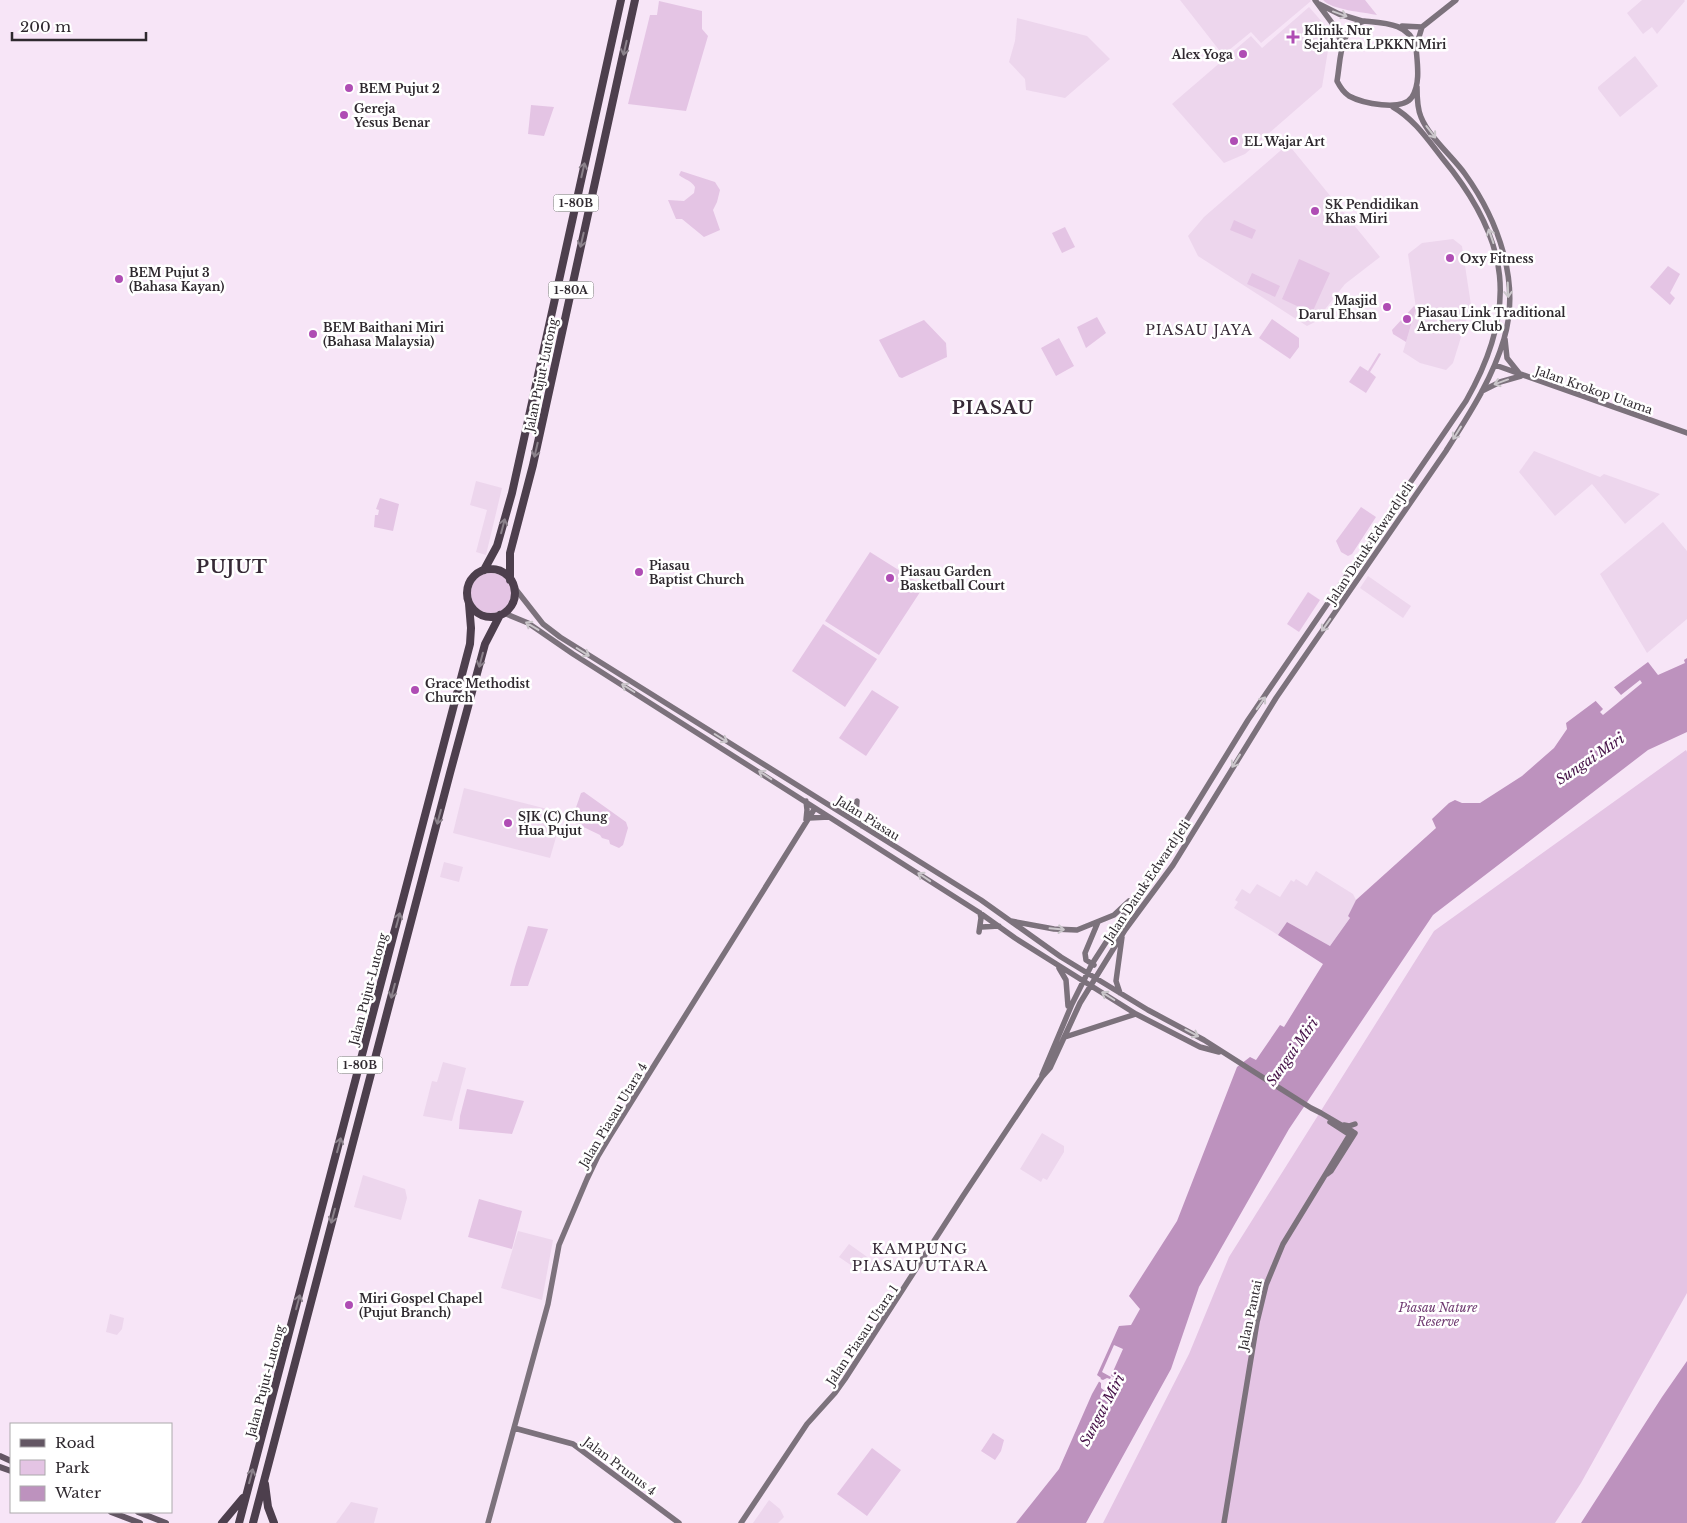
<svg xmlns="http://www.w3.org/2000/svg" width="1687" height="1523" font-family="'Libre Baskerville',serif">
<rect width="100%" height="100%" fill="#f7e5f7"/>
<path fill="#edd6ed" d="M1180,0H1310L1311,1L1261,43L1251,32L1223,55Z
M1642,0H1684L1685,1L1657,34L1652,27L1643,34L1627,13Z
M1309,7L1331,32L1322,87L1245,154L1224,163L1172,104L1251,36L1262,48Z
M1017,18L1087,36L1110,59L1065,98L1026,90L1025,79L1009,62L1015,41Z
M1635,56L1658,86L1620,117L1598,89V87Z
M1288,144L1380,257L1345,284L1315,322L1307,326L1198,256L1188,236L1204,217Z
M1453,239L1462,246L1471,305L1453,363L1446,370L1420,363L1403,352L1416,308L1408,254L1422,243Z
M1534,451L1600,477L1604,474L1660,494L1625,524L1592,484L1555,516L1519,472Z
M476,481L502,488L486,555L476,552L487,510L470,505Z
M1663,522L1687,551V619L1647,653L1600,574Z
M1368,576L1411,606L1403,618L1360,588Z
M464,788L563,813L550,858L453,833Z
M444,862L463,867L459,882L440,877Z
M1316,871L1353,894L1356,900L1348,916L1350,918L1330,946L1287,922L1278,935L1234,908L1238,902L1235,900L1242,889L1250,894L1257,884L1280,897L1291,880L1294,882L1296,879L1307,886Z
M443,1062L466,1068L452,1121L423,1116L432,1081L437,1082Z
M1042,1133L1064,1146V1152L1047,1180L1043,1178L1041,1182L1020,1169Z
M363,1175L405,1189L407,1198L401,1220L354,1207Z
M518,1231L553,1240L542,1300L501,1288Z
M849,1244L870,1259L861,1272L839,1257Z
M110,1314L124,1318L122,1329L117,1335L106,1332Z
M769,1500L780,1509L784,1517L778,1523H753Z
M351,1502L378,1508L374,1523H336Z"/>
<path fill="#e4c4e4" d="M1323,0H1365L1377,15C1363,12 1332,10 1323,0Z
M659,1L702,11V29L708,36L686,111L628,104L650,15H657Z
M531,105L554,107L544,136L528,134Z
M681,171L715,182L720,190L717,202L713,210L720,230L704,237L682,219H676L668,200L684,201L694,193L695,187C691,180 685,180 679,175Z
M1234,220L1256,230L1252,239L1230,230Z
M1065,227L1075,247L1062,253L1052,233Z
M1299,259L1330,273L1312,313L1282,299Z
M1668,266L1680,274L1670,293L1675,298L1670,305L1650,287Z
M1252,273L1280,286L1275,297L1247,284Z
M1414,306L1416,308L1406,342L1393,334L1392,330Z
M1097,317L1106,333L1086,348L1077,327Z
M1272,319L1299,338V347L1290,359L1259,338Z
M924,320L946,343L947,357L902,378L899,377L879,340Z
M1059,338L1074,366L1056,376L1041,348Z
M1379,353L1381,354L1370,372L1376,377L1366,393L1349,382L1360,366L1368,371Z
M380,498L399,504L393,531L374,527L375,515H378L379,510L376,509Z
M1361,507L1376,517L1352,554L1348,556L1341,552L1336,541Z
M870,552L924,586L879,655L825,621Z
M471 593a20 20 0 1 1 40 0a20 20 0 1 1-40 0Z
M1308,592L1320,600L1299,632L1287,624Z
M823,624L877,659L845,707L792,671Z
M872,690L899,707L866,756L839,738Z
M1686,750L1687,752V1293L1581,1483L1555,1523H1103L1189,1354L1229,1257L1434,931Z
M584,792L626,822L628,828L623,845L619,848L610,844L609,840L602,838L600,835L573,822L572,819L581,793Z
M528,926L548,929L528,986H510L515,967Z
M467,1089L524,1101L512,1134L459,1129L460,1116Z
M479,1199L522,1211L512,1249L468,1237Z
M993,1433L1004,1440L1001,1451L995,1460L981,1451Z
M872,1448L901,1470L867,1516L837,1494Z"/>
<path fill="#bd92be" d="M1687,658V732L1648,750L1433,915L1289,1129L1199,1287L1171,1369L1086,1523H1016L1059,1469L1092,1394L1101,1378L1097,1375L1119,1326L1131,1325L1140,1309L1129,1296L1177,1221L1237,1067L1250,1057L1256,1060L1280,1025L1284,1027L1323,964L1278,935L1287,922L1330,946L1350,918L1348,916L1356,900L1436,828L1432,819L1449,803L1455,800L1462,803H1480L1522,776L1554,748L1567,729L1566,723L1648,662L1658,675L1685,663L1684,660Z
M1687,1361V1523H1581L1662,1397Z"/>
<path fill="#f7e5f7" d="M1640,680L1642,683L1603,715L1600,712L1603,709L1593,698L1612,685L1621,695Z
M1114,1345L1123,1349L1111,1376L1114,1377L1105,1391L1101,1388V1383L1097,1380L1098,1379L1095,1377L1103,1380L1107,1378L1110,1379L1111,1377L1102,1372Z"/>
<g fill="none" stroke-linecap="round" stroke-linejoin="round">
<path stroke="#7c727c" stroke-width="5.5" d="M1315,0L1332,23L1343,45
M1319,4L1339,14L1362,21
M1364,21C1385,23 1409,23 1416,47C1417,62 1421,83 1412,97C1402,112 1362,103 1349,96C1343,92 1340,87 1337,81C1341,59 1339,28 1364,21Z
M1402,26L1422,27
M1422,27L1456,0
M1416,47L1422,27
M1505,339L1507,358L1519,373
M1495,365L1687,433
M1482,391L1500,382L1521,376
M514,587L543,624L560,637L981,900L1061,957L1148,1010L1204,1040L1311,1108L1321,1113L1355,1133L1331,1171L1327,1174
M504,613L528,623L573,654L980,913L1015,938L1136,1014L1200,1047L1219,1052
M857,801L856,812L862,826
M834,807H853
M809,818L829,817
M806,820L807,810L806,801
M1011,921L1054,929L1077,930L1114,915L1129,901
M982,927L999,926
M979,932L981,918L980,913
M1094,965L1086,960L1085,953L1098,922
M1059,968L1066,980L1068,1006
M1120,993L1116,981L1122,937
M1065,1037L1136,1014
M1042,1075L1072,1004L1092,964L1139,891L1165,855L1248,720L1466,401C1519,308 1510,240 1443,159C1428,140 1414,119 1393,107
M1330,1122L1347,1133
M1344,1125L1349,1126L1355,1124
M514,1428L573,1444L679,1523
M488,1523L548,1304L559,1245L587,1179L598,1156L610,1136L815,808
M741,1523L807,1424L835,1393L845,1379L963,1196L1042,1077L1050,1068L1080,1003L1125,930L1173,865L1276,698L1446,451C1468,416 1492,380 1504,339C1521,282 1498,220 1465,174C1452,156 1429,137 1421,117C1417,108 1417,97 1417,87
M1224,1523L1257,1322L1266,1285L1283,1244L1352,1131"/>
<path stroke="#635663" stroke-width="6" d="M0,1456L11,1461
M0,1467L11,1471
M111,1512L140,1523
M138,1512L166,1523"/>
<path stroke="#4d3f4d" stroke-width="8" d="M467 593a24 24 0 1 1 48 0a24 24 0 1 1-48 0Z
M484,570L497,546L512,493L621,0
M510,580V553L533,465L635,0
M265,1484L268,1507L274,1523
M222,1523L243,1498
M239,1523L470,644L471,628L469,604
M253,1523L450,773L485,644L500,615"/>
</g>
<defs><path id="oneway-shaft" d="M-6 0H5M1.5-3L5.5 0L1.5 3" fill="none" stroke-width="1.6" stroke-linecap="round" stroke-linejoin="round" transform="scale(1.25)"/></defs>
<g stroke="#cbc7cb">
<use href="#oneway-shaft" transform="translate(1340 14) rotate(20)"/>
<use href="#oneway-shaft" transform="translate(1431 132) rotate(52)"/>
<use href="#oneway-shaft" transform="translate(1491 236) rotate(-109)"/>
<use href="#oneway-shaft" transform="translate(1508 290) rotate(88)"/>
<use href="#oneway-shaft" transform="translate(1501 382) rotate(160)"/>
<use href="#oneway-shaft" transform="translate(1457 433) rotate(122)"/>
<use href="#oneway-shaft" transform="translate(1326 625) rotate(125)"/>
<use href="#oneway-shaft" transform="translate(532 626) rotate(-149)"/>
<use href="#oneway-shaft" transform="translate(583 652) rotate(32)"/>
<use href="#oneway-shaft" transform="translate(628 688) rotate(-148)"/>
<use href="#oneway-shaft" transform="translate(1261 703) rotate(-55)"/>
<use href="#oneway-shaft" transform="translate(721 738) rotate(32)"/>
<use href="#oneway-shaft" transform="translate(1236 761) rotate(122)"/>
<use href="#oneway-shaft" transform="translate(765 775) rotate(-147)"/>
<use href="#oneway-shaft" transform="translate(924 877) rotate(-146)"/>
<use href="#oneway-shaft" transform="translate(1057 929) rotate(5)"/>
<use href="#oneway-shaft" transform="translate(1108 996) rotate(-148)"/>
<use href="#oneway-shaft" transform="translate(1192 1033) rotate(28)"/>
</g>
<g stroke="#8b828b">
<use href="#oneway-shaft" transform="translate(625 48) rotate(103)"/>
<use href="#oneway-shaft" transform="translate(583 170) rotate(-77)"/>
<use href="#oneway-shaft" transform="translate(582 240) rotate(103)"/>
<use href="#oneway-shaft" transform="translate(536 450) rotate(103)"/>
<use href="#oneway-shaft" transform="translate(503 526) rotate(-75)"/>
<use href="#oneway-shaft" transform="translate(481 660) rotate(105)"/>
<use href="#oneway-shaft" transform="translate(439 817) rotate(105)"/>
<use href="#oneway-shaft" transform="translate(398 920) rotate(-75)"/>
<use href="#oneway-shaft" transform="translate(393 991) rotate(105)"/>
<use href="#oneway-shaft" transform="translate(339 1145) rotate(-75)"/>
<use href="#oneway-shaft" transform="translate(333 1216) rotate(105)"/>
<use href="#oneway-shaft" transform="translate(298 1302) rotate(-75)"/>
<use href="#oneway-shaft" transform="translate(251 1476) rotate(-75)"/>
</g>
<g fill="#af4db4" stroke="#fff" stroke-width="2">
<path d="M1290.5 29.5h5v5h5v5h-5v5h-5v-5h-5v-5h5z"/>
<circle cx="1243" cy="54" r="5"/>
<circle cx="349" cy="88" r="5"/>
<circle cx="344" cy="115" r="5"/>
<circle cx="1234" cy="141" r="5"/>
<circle cx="1315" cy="211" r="5"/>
<circle cx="1450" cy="258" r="5"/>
<circle cx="119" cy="279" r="5"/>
<circle cx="1387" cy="307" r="5"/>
<circle cx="1407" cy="319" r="5"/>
<circle cx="313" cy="334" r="5"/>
<circle cx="639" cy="572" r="5"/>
<circle cx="890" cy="578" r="5"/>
<circle cx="415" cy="690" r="5"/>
<circle cx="508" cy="823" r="5"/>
<circle cx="349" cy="1305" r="5"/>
</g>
<g text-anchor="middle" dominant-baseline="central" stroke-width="5" stroke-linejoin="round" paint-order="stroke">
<g fill="#fff" stroke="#6d696d" stroke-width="1">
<rect x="553.5" y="194.5" width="45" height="17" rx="4"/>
<rect x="548.5" y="281.5" width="45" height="17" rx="4"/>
<rect x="337.5" y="1056.5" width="45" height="17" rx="4"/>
</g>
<g font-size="11" font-weight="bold" fill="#2f292f">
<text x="576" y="203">1-80B</text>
<text x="571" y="290">1-80A</text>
<text x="360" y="1065">1-80B</text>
</g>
<g font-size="12" font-weight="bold" fill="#2f292f" stroke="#fff" text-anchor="start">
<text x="1304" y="30">Klinik Nur<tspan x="1304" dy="14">Sejahtera LPKKN Miri</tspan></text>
<text x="1233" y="54" text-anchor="end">Alex Yoga</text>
<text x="359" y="88">BEM Pujut 2</text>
<text x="354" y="108">Gereja<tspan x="354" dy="14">Yesus Benar</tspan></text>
<text x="1244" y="141">EL Wajar Art</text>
<text x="1325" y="204">SK Pendidikan<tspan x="1325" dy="14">Khas Miri</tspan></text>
<text x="1460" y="258">Oxy Fitness</text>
<text x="129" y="272">BEM Pujut 3<tspan x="129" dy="14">(Bahasa Kayan)</tspan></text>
<text x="1377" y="300" text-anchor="end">Masjid<tspan x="1377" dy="14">Darul Ehsan</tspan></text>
<text x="1417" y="312">Piasau Link Traditional<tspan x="1417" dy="14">Archery Club</tspan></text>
<text x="323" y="327">BEM Baithani Miri<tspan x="323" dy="14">(Bahasa Malaysia)</tspan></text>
<text x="649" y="565">Piasau<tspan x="649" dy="14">Baptist Church</tspan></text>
<text x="900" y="571">Piasau Garden<tspan x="900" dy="14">Basketball Court</tspan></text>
<text x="425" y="683">Grace Methodist<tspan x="425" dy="14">Church</tspan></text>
<text x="518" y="816">SJK (C) Chung<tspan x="518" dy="14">Hua Pujut</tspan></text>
<text x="359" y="1298">Miri Gospel Chapel<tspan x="359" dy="14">(Pujut Branch)</tspan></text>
</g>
<g font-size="12" fill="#2f292f" stroke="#fff">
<text transform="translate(541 375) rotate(-78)">Jalan Pujut-Lutong</text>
<text transform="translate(1594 390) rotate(19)">Jalan Krokop Utama</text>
<text transform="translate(1370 543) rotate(-56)">Jalan Datuk Edward Jeli</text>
<text transform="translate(868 818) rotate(32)">Jalan Piasau</text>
<text transform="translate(1147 881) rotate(-56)">Jalan Datuk Edward Jeli</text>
<text transform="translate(368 989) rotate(-75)">Jalan Pujut-Lutong</text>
<text transform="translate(613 1115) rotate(-59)">Jalan Piasau Utara 4</text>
<text transform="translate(1250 1315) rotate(-78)">Jalan Pantai</text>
<text transform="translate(862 1335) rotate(-56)">Jalan Piasau Utara 1</text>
<text transform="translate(265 1381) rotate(-75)">Jalan Pujut-Lutong</text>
<text transform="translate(620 1466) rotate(37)">Jalan Prunus 4</text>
</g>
<g font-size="12" font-style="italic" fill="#6f3a71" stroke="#fff">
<text x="1438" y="1307">Piasau Nature<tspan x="1438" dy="14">Reserve</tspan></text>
</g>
<g font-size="14" letter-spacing="1" fill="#372a37" stroke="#fff">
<text x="1199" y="330">PIASAU JAYA</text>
</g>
<g font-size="14" font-style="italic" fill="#451147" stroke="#fff">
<text transform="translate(1590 759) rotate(-34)">Sungai Miri</text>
<text transform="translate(1292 1052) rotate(-55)">Sungai Miri</text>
<text transform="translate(1102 1410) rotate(-62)">Sungai Miri</text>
</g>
<g font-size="15" letter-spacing="1" fill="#372a37" stroke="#fff">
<text x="920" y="1248">KAMPUNG<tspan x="920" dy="17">PIASAU UTARA</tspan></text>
</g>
<g font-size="18" font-weight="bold" letter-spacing="1" fill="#372a37" stroke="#fff">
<text x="993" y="408">PIASAU</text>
<text x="232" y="567">PUJUT</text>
</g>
</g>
<rect x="10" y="1423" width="162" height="90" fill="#ffffff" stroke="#aca9ac"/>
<rect x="20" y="1439" width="25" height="8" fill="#635663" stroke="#aca9ac"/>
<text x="55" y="1448" font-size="15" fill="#2f292f">Road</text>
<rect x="20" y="1460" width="25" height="15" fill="#e4c4e4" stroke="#aca9ac"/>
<text x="55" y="1473" font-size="15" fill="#2f292f">Park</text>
<rect x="20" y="1486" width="25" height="15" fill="#bd92be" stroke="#aca9ac"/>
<text x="55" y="1498" font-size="15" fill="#2f292f">Water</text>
<path d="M12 32v8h134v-8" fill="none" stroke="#2f292f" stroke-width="2.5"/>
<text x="20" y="32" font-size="15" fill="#2f292f" stroke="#ffffff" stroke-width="4" paint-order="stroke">200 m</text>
</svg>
